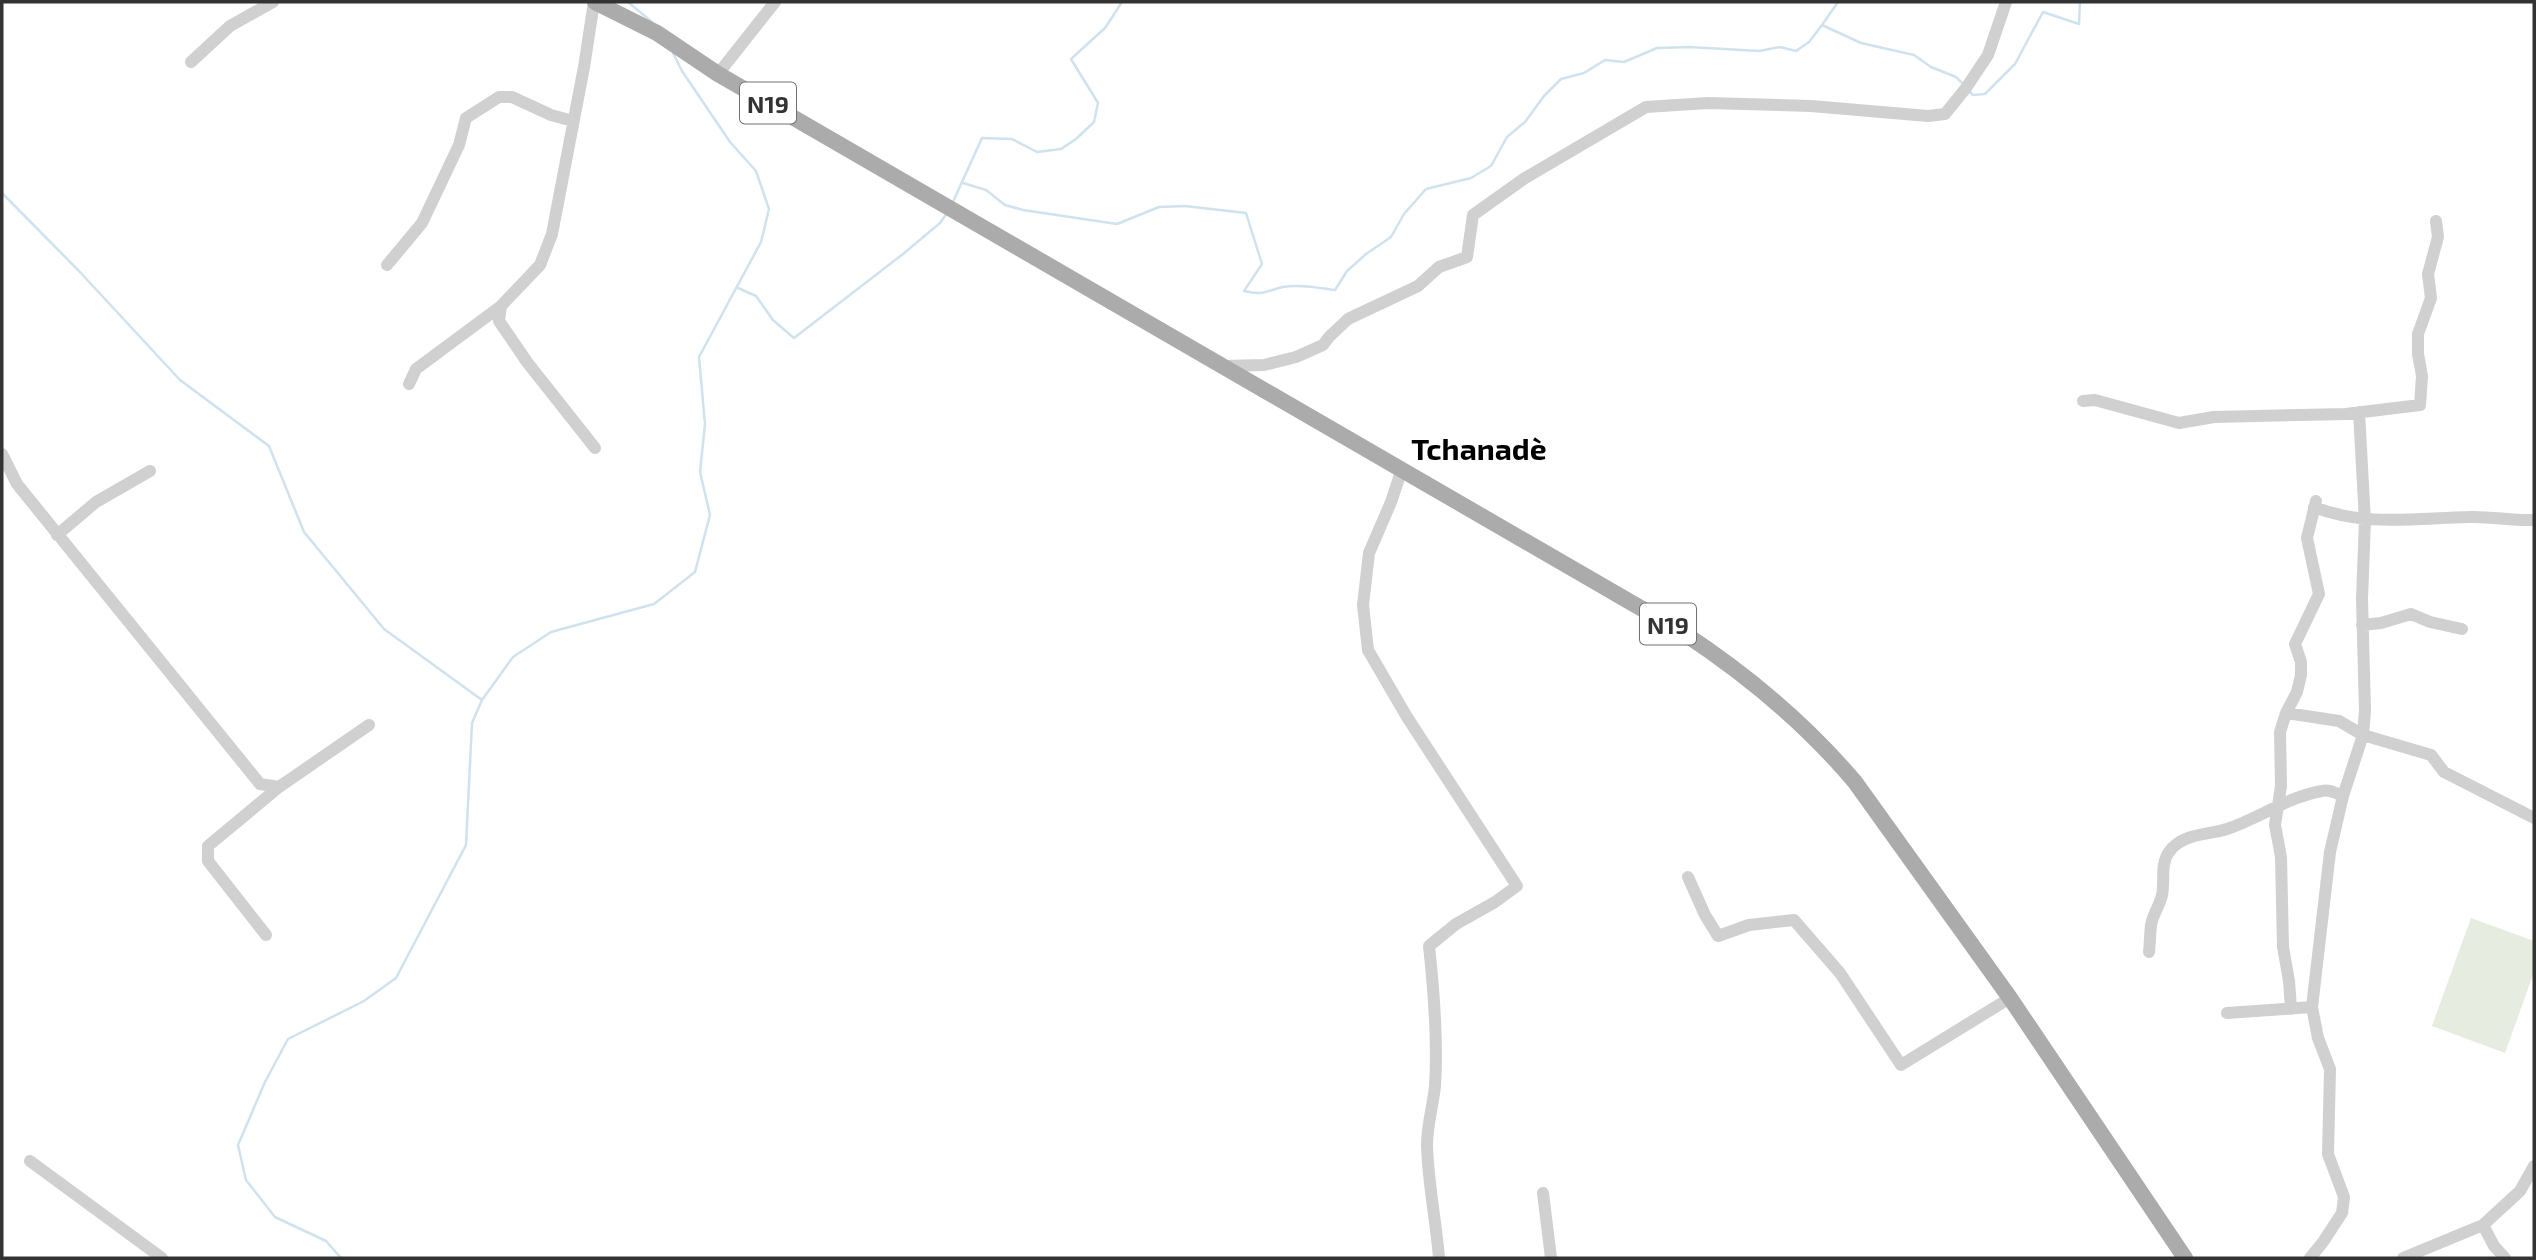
<svg xmlns="http://www.w3.org/2000/svg" width="2536" height="1260" font-family="'Exo 2',sans-serif">
<rect width="100%" height="100%" fill="#fff"/>
<path fill="#e6ecdf" d="M2471,918L2534,941V972L2505,1053L2432,1026Z"/>
<g fill="none" stroke-linecap="round" stroke-linejoin="round">
<path stroke="#cfe2ee" stroke-width="2.5" d="M628,2L652,22
M1822,25L1838,2
M1968,90L1973,95L1985,94L2015,64L2043,12L2079,24L2080,2
M963,183L986,190L1005,205L1023,210L1117,224L1159,207L1185,206L1246,213L1262,264L1244,291C1263,296 1266,291 1283,287C1300,284 1318,288 1335,290L1347,271L1366,254L1391,237L1404,214L1426,189L1471,178L1491,166L1507,137L1525,122L1544,96L1561,79L1584,73L1605,60L1624,62L1657,48L1689,47L1759,51L1780,47L1796,51L1809,42L1822,25L1861,43L1914,55L1931,67L1956,77L1964,85
M2,193L79,271L180,380L269,446L304,532L384,629L482,700
M952,204L982,138L1012,139L1037,152L1061,149L1076,139L1094,122L1098,103L1071,59L1105,28L1122,2
M738,288L756,296L773,320L794,338L903,254L940,223L947,213
M341,1258L326,1241L275,1217L246,1180L238,1145L265,1082L288,1039L364,1001L396,978L466,845L472,723L482,700L513,657L551,632L654,604L695,572L710,515L700,472L705,424L699,357L761,242L769,209L756,171L730,142L682,71L673,53"/>
<path stroke="#d0d0d0" stroke-width="12" d="M594,2L584,67L552,234L540,265L501,306L499,321L527,362L595,448
M191,62L230,26L273,2
M718,74L775,2
M387,265L422,223L459,145L466,118L499,97H512L551,115L573,121
M1224,366L1264,365L1296,357L1323,345L1329,337L1348,319L1418,286L1439,267L1467,257L1473,215L1525,178L1646,107L1708,103L1811,106L1928,116L1945,114L1966,88L1988,55L2006,2
M409,384L416,369L501,306
M2083,401L2095,400L2179,423L2214,417L2346,414L2420,405L2422,376L2418,354V334L2431,298L2428,274L2438,237L2436,221
M2,454L17,484L260,784L279,787L369,725
M1402,469L1391,502L1369,553L1363,605L1368,650L1407,717L1517,886L1495,902L1456,924L1429,946C1434,992 1438,1040 1435,1086C1433,1106 1427,1125 1427,1145C1428,1183 1436,1221 1439,1258
M2314,507C2364,527 2416,518 2469,517C2491,516 2512,521 2534,520
M57,535L96,502L150,471
M2362,625L2381,623L2411,614L2430,622L2462,629
M2286,713L2339,721L2363,735L2431,755L2444,772L2534,818
M1688,877L1705,915L1718,936L1749,925L1794,920L1840,973L1901,1065L2010,998
M266,935L208,861V846L279,787
M2149,952C2150,943 2150,934 2151,925C2153,914 2160,905 2162,895C2165,881 2160,864 2169,852C2182,833 2208,835 2227,829C2260,818 2287,797 2322,791C2329,789 2336,793 2343,796
M2291,1009L2289,981L2283,947L2281,857L2275,825L2281,786L2280,732L2286,713L2297,692L2301,675V662L2295,644L2319,594L2307,538L2316,501
M2227,1013L2312,1007
M30,1161L162,1258
M1543,1193L1551,1258
M2483,1225L2494,1246L2505,1258
M2310,1258L2323,1242L2342,1213L2344,1197L2328,1154L2330,1069L2318,1038L2312,1007L2330,852L2343,796L2363,735L2365,711L2362,599L2365,521L2359,412
M2403,1258L2483,1225L2520,1191L2534,1166"/>
<path stroke="#ababab" stroke-width="16" d="M595,2L657,33L718,74L1682,632C1746,674 1806,724 1855,782L2010,998L2185,1258"/>
</g>
<g text-anchor="middle" dominant-baseline="central" stroke-width="7" stroke-linejoin="round" paint-order="stroke">
<g fill="#fff" stroke="#707070" stroke-width="2">
<rect x="740" y="82.5" width="56" height="41" rx="5"/>
<rect x="1640" y="603.5" width="56" height="41" rx="5"/>
</g>
<g font-size="24" font-weight="bold" fill="#333">
<text x="768" y="103">N19</text>
<text x="1668" y="624">N19</text>
</g>
<g font-size="30" font-weight="bold" fill="#000" stroke="#fff">
<text x="1479" y="448">Tchanadè</text>
</g>
</g>
<rect width="2536" height="1260" fill="none" stroke="#333333" stroke-width="7"/>
</svg>
